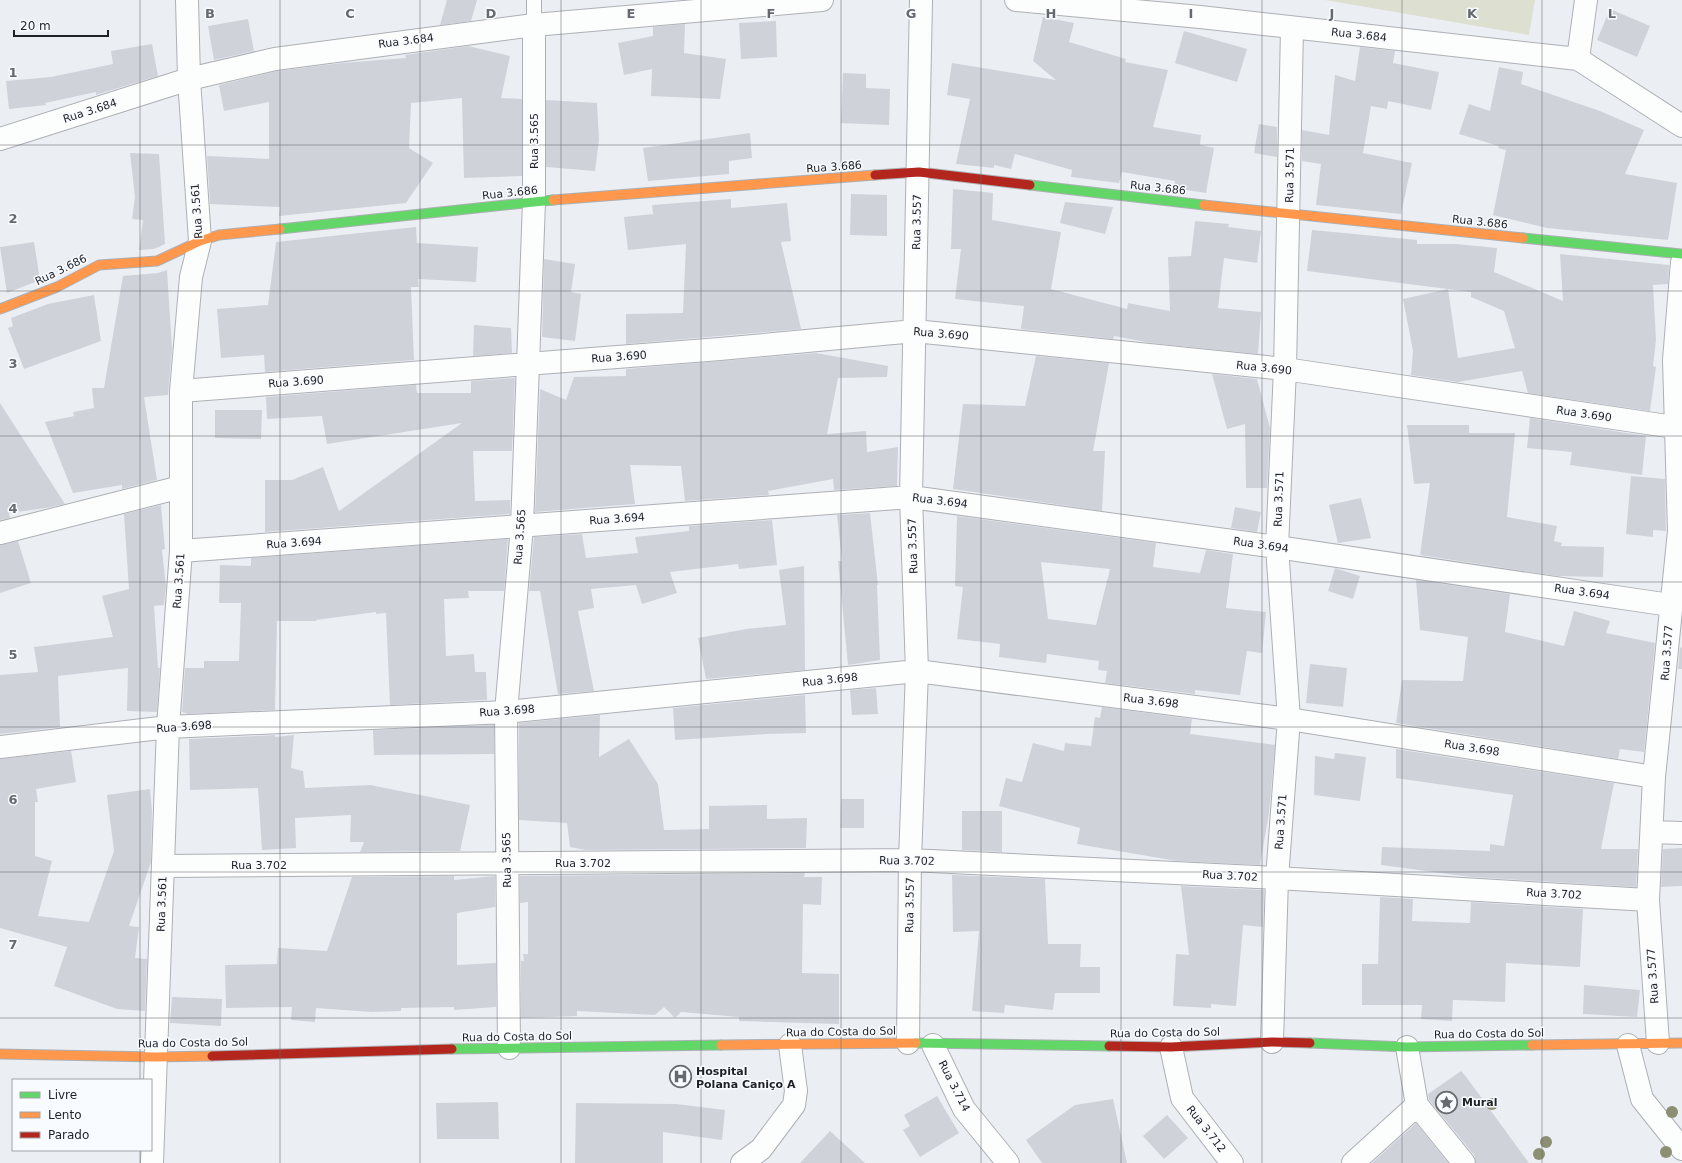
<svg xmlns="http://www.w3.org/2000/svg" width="1682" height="1163" font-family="'DejaVu Sans',sans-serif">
<rect width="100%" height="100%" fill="#ebeff4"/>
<path fill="#dde0d1" d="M1325,0H1535L1529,35Z"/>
<path fill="#d0d2da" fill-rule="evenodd" d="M447,0H477L471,21L440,25Z
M1610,9L1650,26L1637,57L1597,40Z
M1043,17L1074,23L1069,42L1126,59L1125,62L1168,70L1153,127L1201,135L1200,145L1214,148L1206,193L1174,188L1175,181L1122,172L1119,183L1071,177L1072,170L1015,154L1011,169L994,165V168L956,164L970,99L947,95L952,63L1056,80L1033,61Z
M248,19L254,51L214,60L208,26Z
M776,21L777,57L741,59L739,23Z
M685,24L684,53L726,59L720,99L651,96L652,69L624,75L618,43L653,36V27Z
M1184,31L1247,49L1237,82L1175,63Z
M152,44L158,76L102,93L96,95V92L45,103L46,105L9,109L6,81L51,77L113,64L111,51Z
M468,46L510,56L501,98L522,99V176L464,178L462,98L411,103L409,148L433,163L406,203L279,216L280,207L210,204L207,156L269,159V102L224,111L219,85L277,71L342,63L406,58L405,55Z
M1360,47L1395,51L1393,63L1439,72L1431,110L1388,101L1387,109L1371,106L1363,153L1412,163L1401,214L1316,205L1321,164L1302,161V130L1329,135L1335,75L1355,81Z
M1499,67L1523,72L1521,84L1600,111L1644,130L1625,174L1677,183L1668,240L1547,228L1493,215L1506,150L1498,148L1499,146L1459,134L1469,104L1490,111Z
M843,73L866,74V88L890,89L889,125L841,123Z
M546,100L597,103L599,140L595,171L546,167Z
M1259,124L1277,127V157L1254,153Z
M750,133L752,158L729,161V174L648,181L643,148Z
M130,153L159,154L165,244L154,249L139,250L143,220L132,219L135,197Z
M953,189L993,193L992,220L1061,232L1051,289L1127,309L1128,303L1170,311L1168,257L1191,256L1195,221L1229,224L1228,227L1261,231L1257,263L1224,258L1218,308L1261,312L1258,354L1151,343L1114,336L1113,339L1021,329L1024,306L955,299L961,249H951Z
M851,194L887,195V236L850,235Z
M731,199V208L787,203L791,241L781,242L801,329L626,344V314L683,313L686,244L628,250L624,217L653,214L652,205Z
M1065,202L1113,207L1105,234L1060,223Z
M416,227L417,243L478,247L476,282L418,279L419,287H411L414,360L265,372L264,355L221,358L217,309L268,305L276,242Z
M1312,230L1417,240V244H1456L1497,248L1494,272L1563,301L1560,254L1669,265L1668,284L1653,285L1656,340L1653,366L1656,367L1650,411L1528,393L1522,371L1458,382L1411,375L1413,351L1403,299L1448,289L1458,358L1515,348L1504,311L1471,297V292L1307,271Z
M34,242L40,280L7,293L0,247Z
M544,259L575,264L571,292L581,294L575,341L542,337Z
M167,270L172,349L168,395L144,397L157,480L122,489V485L73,493L45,422L74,416L73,412L94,408L92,388H104L123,276L158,273Z
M94,295L101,341L24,369L8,328L13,326L11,318L48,304Z
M474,325L511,328L512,353L473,356Z
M816,353L888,366L887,377L838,378L827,434L866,431L867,452L898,447L897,486L834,490L833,479L768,491L769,495L685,501L681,466L630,465L635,504L535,512L540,389L566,400L574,377L626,376V369Z
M1036,356L1109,363L1093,451H1105L1102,511L953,489L963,404L1025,406Z
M1212,374L1257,379L1270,428L1267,488H1246L1245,424L1227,429Z
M515,378L512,451H473L475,501L510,500V514L265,532V480H292L323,467L339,511L462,423L327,444L322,416L267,419L266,397L416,385L417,393H471V381Z
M0,403L65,504L46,508L9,513L10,518L0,520Z
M215,410H262L261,439L215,438Z
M1530,418L1646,436L1642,475L1570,465L1572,452L1527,448Z
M1407,425H1469V433H1515L1507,517L1557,526L1554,541L1562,543L1561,546L1604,547L1603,577L1557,576L1420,555L1430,483L1414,484Z
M1631,476L1665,479L1666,531L1653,530V537L1626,534Z
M1361,498L1371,538L1338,543L1329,505Z
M161,505L165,549L162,550L166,586L164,605L154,606L158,668H160L157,712L127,711L128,668L58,676L60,727L0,734V675L38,672L34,647L113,637L102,596L129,589L124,514Z
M1235,507L1261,512L1257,532L1231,528Z
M870,513L878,585H877L880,660L848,665L838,561H842L837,515Z
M957,516L1156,543L1153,567L1200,573L1206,550L1233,554L1226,608L1266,612L1262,653L1247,651L1240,695L1195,690V694L1105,683L1107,671L1098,670L1099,661L1047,654L1046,663L999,657L1000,644L957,639L963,587L955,586ZM1041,562L1110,569L1096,625L1048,619Z
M772,520L777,565L739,569L738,564L670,572L677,593L642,604L636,585L591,589L594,608L578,611L594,691L558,694L540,591H529L534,537L582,534L586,558L638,553L635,537L689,531V526Z
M508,539L504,591H468L469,598L444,599L446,656L474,654L475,672H486L487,700L390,705L386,613L376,614V612L316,620V621H277L275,710L188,714L182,712L185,668H204V661H239L241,603H219L220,565L251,566V558Z
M18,541L31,583L0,593V545Z
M804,566L805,670L706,679L698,638L746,629L786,625L779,570Z
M1335,568L1360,576L1353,599L1328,591Z
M1416,580L1510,594L1505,632L1564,646L1574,611L1610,621L1606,633L1655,643L1644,752L1620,749L1618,759L1396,723L1402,680L1463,681L1468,637L1420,630Z
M1680,647L1682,648V669H1678Z
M1310,664L1347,668L1343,707L1306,703Z
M876,688L878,714L852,715L850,690Z
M805,695L806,733L767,734L675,740L673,708Z
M1102,707L1192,719L1190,734L1275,745L1269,813L1260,865L1177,861L1077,844L1080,828L999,806L1006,778L1022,782L1033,743L1064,751L1065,743L1091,746L1095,717L1100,718Z
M600,715L599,757L629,739L658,784L664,830L709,829V806L767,805V819L807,818L806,848L585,850L570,847L567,823L519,820V723Z
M494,725V754L374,755L373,730Z
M275,735V737L294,735L291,768L303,771L305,788L370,785L470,805L460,851L360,852L364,842H350L351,815L295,818L296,848L262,850L258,788L190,790L189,739Z
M1396,749L1614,783L1601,849H1638L1636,887L1471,877L1381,865L1382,847L1490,851V844L1504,846L1513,795L1396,778Z
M71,751L76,782L36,789L38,802H35V856L52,861L38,916L89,922L114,851L107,795L150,789L152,811L151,862L129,926L139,927L135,958L147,959L145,1011L117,1009L54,986L67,947L0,928V759Z
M1335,753L1366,757L1360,801L1314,795L1315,756L1334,759Z
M841,799H864V828H840Z
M962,811H1002V852L962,850Z
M1682,848V886L1661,887L1663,849Z
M805,873L804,877H822L821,905L803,904L802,973L839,974V1024L739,1021V1017L681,1012L675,1018L664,1007L655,1015L577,1011V1016L521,1018V961H524L523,954H528V902L520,903V876Z
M952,875L1045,879L1048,944H1081L1080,967H1100V993H1055L1053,1010L1005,1005L1004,1013L972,1011L979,931L953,932Z
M454,876V880L495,876V907L457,913V965L496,963V1007L454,1010V1007L401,1008V1011L372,1012L316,1008L315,1022L291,1020L292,1007L226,1008L225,965L277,964L278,948L327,951L352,877Z
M1181,886L1264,890L1263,927L1243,925L1236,1006L1211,1004V1008L1173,1006L1176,954L1189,955Z
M1380,897L1413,899L1412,921L1470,923L1471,902L1583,909L1580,967L1506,963L1505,1002L1453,1000L1452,1021L1421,1019L1422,1005H1362V964H1378Z
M1584,985L1640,990L1637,1017L1583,1014Z
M172,997L222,999L221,1026L170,1023Z
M1461,1071L1467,1078L1529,1163H1476L1474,1155L1429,1100L1428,1094Z
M937,1096L959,1133L920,1157L903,1130L910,1126L904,1115Z
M1113,1099L1127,1163H1042L1026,1140L1075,1105Z
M498,1102L499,1139H437L436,1103Z
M576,1103L676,1104L725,1110L722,1140L663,1132V1163H575Z
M1167,1115L1188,1138L1164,1159L1143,1136Z
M1416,1123L1448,1163H1372Z
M830,1131L865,1163H800Z"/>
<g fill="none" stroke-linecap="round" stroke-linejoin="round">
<defs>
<path id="lane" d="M534,0V25"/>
<path id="street" d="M1016,0L1200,17L1578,59L1682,126
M1578,59L1586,0
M0,139L189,79L275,59L534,25L822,0
M181,391L720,349L915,331L1285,369L1674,427
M0,533L181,487
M181,551L911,497L1277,547L1670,605
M0,747L168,727L506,712L917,671L1289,719L1654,777
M1652,832L1682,833
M164,866L910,860L1277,878L1648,900
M1272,1042L1277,878L1289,719L1277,547L1285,369L1292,28
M908,1043L910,860L917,671L911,497L921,0
M1658,1043L1648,900L1654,777L1679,531L1674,360L1682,262
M933,1045L964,1109L1008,1163
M1628,1045L1642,1099L1682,1149
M1171,1047L1182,1098L1232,1163
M1407,1047L1417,1105L1464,1163
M509,1048L506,712L522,526L534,202V25
M152,1163L168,727L181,551V391L191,277L200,241L189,79L187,0
M742,1163L761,1149L794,1105L796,1091L790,1045
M1353,1163L1417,1105"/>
<path id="fast" d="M1030,185L1204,205
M280,229L553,200
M1523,238L1682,254
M916,1043L1109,1046
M1310,1043L1407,1047L1532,1045
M452,1049L721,1045"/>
<path id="slow" d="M553,200L875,175
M1204,205L1523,238
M0,309L57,287L99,265L157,261L200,241L219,235L280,229
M721,1045L916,1043
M1532,1045L1682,1043
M0,1054L156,1057L212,1056"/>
<path id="jam" d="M875,175L919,172L1030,185
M1109,1046L1171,1047L1272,1042L1310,1043
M212,1056L452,1049"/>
</defs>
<use href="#lane" stroke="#adb0b4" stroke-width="16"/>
<use href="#street" stroke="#adb0b4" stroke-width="24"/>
<use href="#fast" stroke="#adb0b4" stroke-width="11"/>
<use href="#slow" stroke="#adb0b4" stroke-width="11"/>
<use href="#jam" stroke="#adb0b4" stroke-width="11"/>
<use href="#lane" stroke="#fcfdfd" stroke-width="14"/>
<use href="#street" stroke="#fcfdfd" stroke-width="22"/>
<use href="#fast" stroke="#63d668" stroke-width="9"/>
<use href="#slow" stroke="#ff974d" stroke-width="9"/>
<use href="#jam" stroke="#b3261e" stroke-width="9"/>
</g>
<g fill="#8d8f72">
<circle cx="1492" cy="1104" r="6"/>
<circle cx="1672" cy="1112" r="6"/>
<circle cx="1546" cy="1142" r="6"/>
<circle cx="1666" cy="1152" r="6"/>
<circle cx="1539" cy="1154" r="6"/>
</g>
<path fill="none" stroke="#66696d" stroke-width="1" stroke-opacity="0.55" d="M140,0V1080M280,0V1163M420,0V1163M561,0V1163M701,0V1163M841,0V1163M981,0V1163M1121,0V1163M1262,0V1163M1402,0V1163M1542,0V1163M0,145H1682M0,291H1682M0,436H1682M0,582H1682M0,727H1682M0,872H1682M0,1018H1682M140,1150V1163"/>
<defs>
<symbol id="hospital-ring" viewBox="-11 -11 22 22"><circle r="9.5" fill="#f8fbff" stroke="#66696d" stroke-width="1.5"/><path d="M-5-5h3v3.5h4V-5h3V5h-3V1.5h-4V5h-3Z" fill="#66696d"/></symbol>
<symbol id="sight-ring" viewBox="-11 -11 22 22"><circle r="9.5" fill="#f8fbff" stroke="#66696d" stroke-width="1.5"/><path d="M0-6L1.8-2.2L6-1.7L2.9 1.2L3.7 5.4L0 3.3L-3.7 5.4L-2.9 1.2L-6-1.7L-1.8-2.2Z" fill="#66696d"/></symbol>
</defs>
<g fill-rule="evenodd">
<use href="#hospital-ring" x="668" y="1064" width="25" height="25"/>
<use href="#sight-ring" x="1434" y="1090" width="25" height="25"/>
</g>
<g text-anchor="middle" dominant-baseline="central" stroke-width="3" stroke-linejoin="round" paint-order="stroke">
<g font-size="11" fill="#1f2125" stroke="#f8fbff">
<text transform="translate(1359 35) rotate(6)">Rua 3.684</text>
<text transform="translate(406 41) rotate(-7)">Rua 3.684</text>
<text transform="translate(90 111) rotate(-18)">Rua 3.684</text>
<text transform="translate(534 141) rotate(-90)">Rua 3.565</text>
<text transform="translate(834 167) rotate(-4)">Rua 3.686</text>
<text transform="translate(1290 175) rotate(-89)">Rua 3.571</text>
<text transform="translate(1158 188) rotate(6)">Rua 3.686</text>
<text transform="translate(510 193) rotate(-6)">Rua 3.686</text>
<text transform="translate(197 211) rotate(-94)">Rua 3.561</text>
<text transform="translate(917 222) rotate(-89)">Rua 3.557</text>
<text transform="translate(1480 222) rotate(6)">Rua 3.686</text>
<text transform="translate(61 270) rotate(-26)">Rua 3.686</text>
<text transform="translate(941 334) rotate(5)">Rua 3.690</text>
<text transform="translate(619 357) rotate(-4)">Rua 3.690</text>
<text transform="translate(1264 368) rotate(6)">Rua 3.690</text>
<text transform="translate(296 382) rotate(-4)">Rua 3.690</text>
<text transform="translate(1584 414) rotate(8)">Rua 3.690</text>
<text transform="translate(1279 499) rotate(-88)">Rua 3.571</text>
<text transform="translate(940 501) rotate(7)">Rua 3.694</text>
<text transform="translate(617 519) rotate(-4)">Rua 3.694</text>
<text transform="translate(520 537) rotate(-86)">Rua 3.565</text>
<text transform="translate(294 543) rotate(-4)">Rua 3.694</text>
<text transform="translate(1261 545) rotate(8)">Rua 3.694</text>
<text transform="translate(913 546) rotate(-92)">Rua 3.557</text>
<text transform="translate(179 581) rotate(-86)">Rua 3.561</text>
<text transform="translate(1582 592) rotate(8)">Rua 3.694</text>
<text transform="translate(1667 653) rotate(-86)">Rua 3.577</text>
<text transform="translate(830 680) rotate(-6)">Rua 3.698</text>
<text transform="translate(1151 701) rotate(7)">Rua 3.698</text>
<text transform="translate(507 711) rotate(-4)">Rua 3.698</text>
<text transform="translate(184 727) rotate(-4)">Rua 3.698</text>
<text transform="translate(1472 748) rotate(9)">Rua 3.698</text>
<text transform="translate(1281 822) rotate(-86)">Rua 3.571</text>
<text transform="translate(507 860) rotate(-91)">Rua 3.565</text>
<text transform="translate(907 861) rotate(1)">Rua 3.702</text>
<text x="583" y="863">Rua 3.702</text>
<text x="259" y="865">Rua 3.702</text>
<text transform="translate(1230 876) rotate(3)">Rua 3.702</text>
<text transform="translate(1554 894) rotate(3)">Rua 3.702</text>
<text transform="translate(162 904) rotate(-88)">Rua 3.561</text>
<text transform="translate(910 905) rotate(-89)">Rua 3.557</text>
<text transform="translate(1653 976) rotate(-94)">Rua 3.577</text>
<text transform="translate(841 1032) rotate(-1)">Rua do Costa do Sol</text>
<text transform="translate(1165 1033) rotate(-1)">Rua do Costa do Sol</text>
<text transform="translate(1489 1034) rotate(-1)">Rua do Costa do Sol</text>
<text transform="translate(517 1037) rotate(-1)">Rua do Costa do Sol</text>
<text transform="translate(193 1043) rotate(-1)">Rua do Costa do Sol</text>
<text transform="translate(954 1086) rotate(63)">Rua 3.714</text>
<text transform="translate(1206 1129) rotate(52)">Rua 3.712</text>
</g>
<g font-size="11" font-weight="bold" fill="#1f2125" stroke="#f8fbff" text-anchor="start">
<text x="696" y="1071">Hospital<tspan x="696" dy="13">Polana Caniço A</tspan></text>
<text x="1462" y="1102">Mural</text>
</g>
</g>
<g font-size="13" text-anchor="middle" font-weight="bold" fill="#66696d" stroke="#f8fbff" stroke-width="3" stroke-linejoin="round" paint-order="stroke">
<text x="210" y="18">B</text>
<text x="350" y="18">C</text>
<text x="491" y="18">D</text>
<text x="631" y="18">E</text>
<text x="771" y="18">F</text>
<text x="911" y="18">G</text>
<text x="1051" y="18">H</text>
<text x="1191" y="18">I</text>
<text x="1332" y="18">J</text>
<text x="1472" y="18">K</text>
<text x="1612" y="18">L</text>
<text x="13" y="77">1</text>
<text x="13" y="223">2</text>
<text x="13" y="368">3</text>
<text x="13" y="513">4</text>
<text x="13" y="659">5</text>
<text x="13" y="804">6</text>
<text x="13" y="949">7</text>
</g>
<rect x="12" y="1079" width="140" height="72" fill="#f8fbff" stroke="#a1a4a8"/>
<rect x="20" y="1092" width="20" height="6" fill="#63d668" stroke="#a1a4a8"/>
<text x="48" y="1099" font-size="12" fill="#1f2125">Livre</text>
<rect x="20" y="1112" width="20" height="6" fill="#ff974d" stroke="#a1a4a8"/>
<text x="48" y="1119" font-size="12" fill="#1f2125">Lento</text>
<rect x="20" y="1132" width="20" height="6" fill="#b3261e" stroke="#a1a4a8"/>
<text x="48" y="1139" font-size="12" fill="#1f2125">Parado</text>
<path d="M14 30v6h94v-6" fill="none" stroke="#1f2125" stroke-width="2"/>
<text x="20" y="30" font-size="12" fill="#1f2125" stroke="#f8fbff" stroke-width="3" paint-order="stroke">20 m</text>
</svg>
